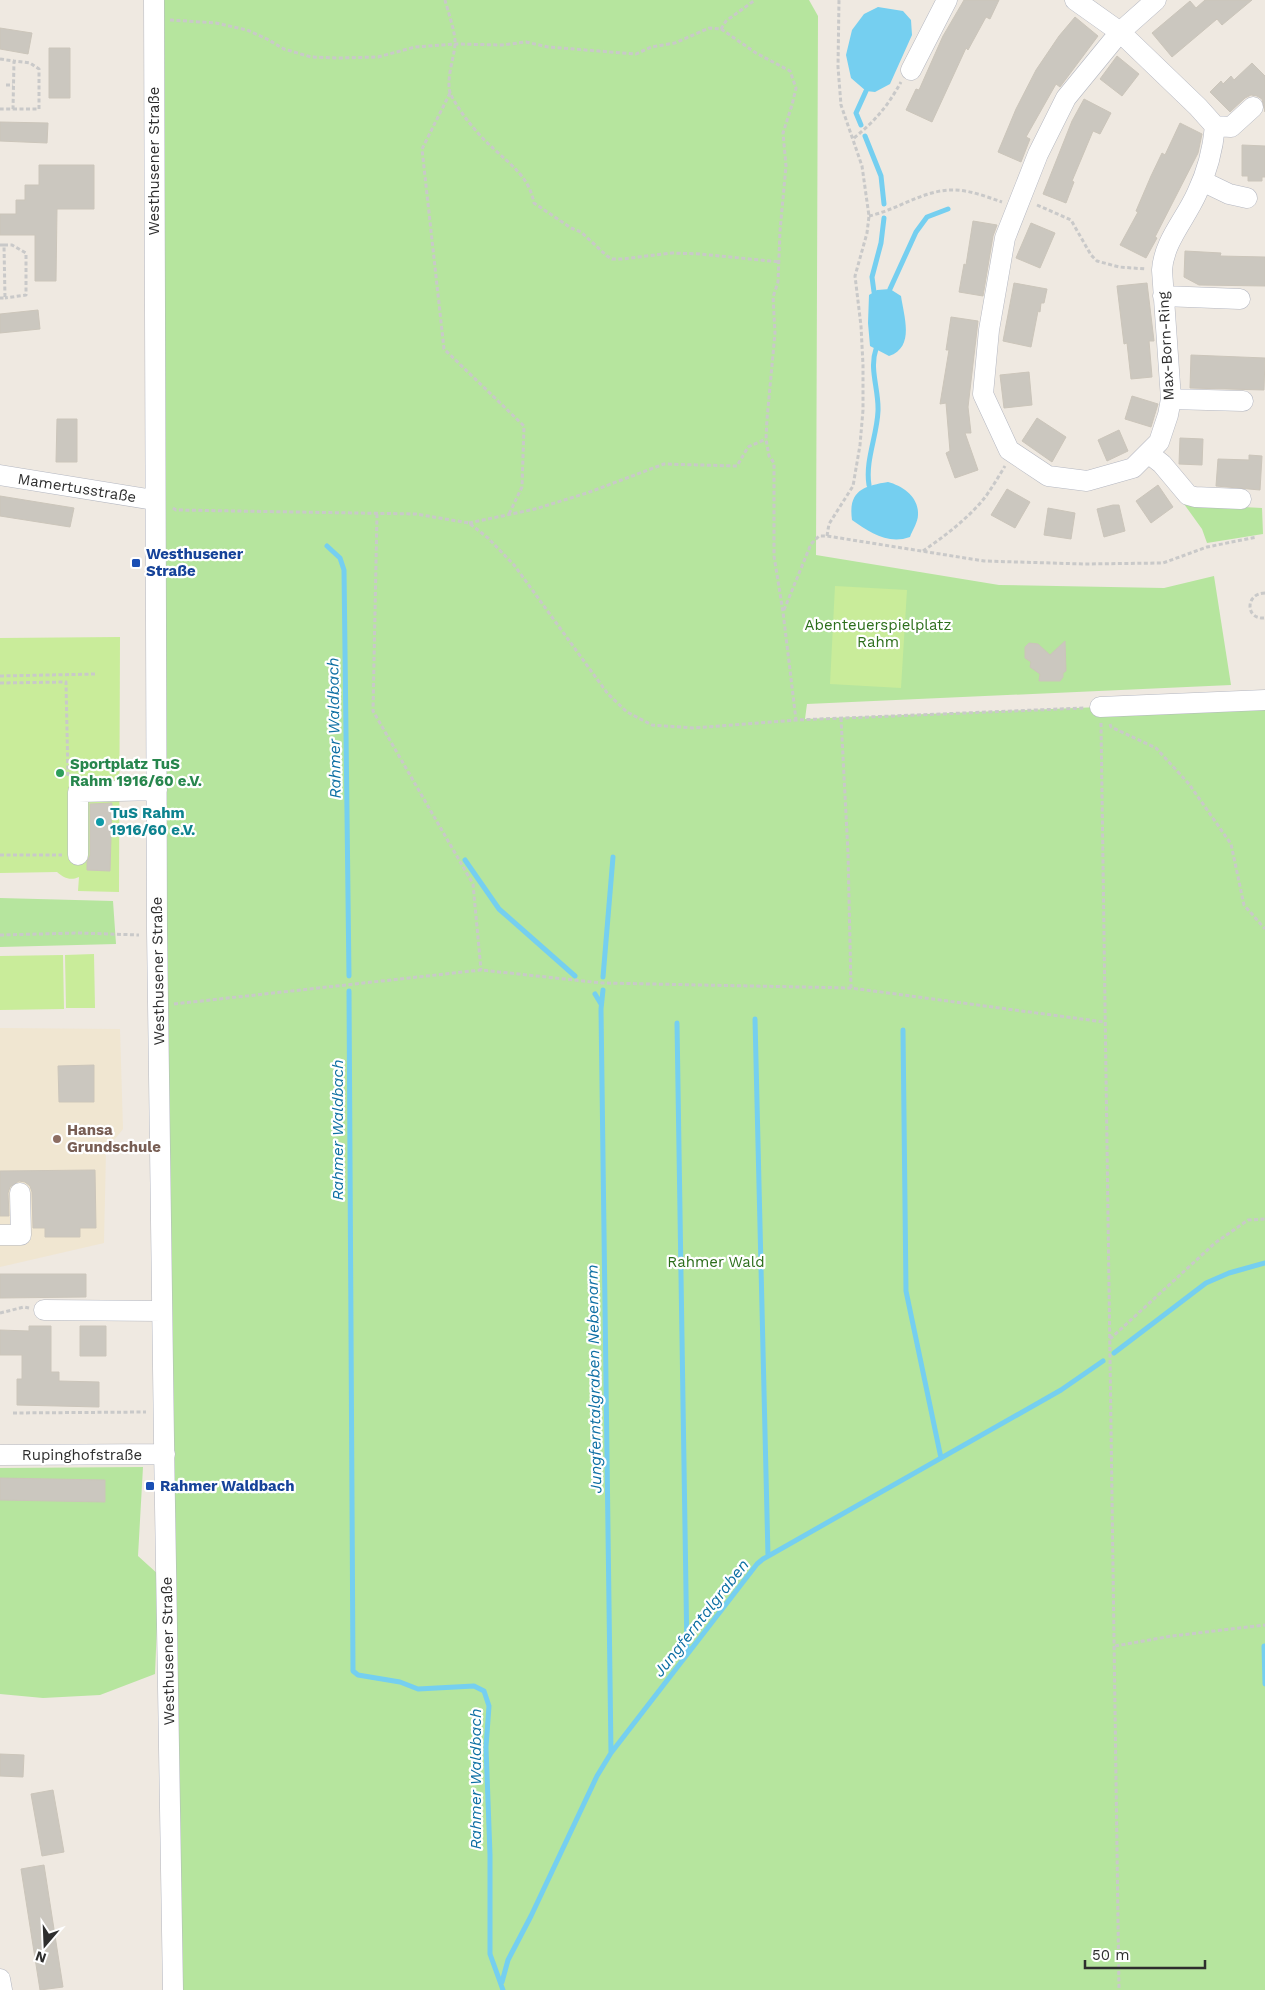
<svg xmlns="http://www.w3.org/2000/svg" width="1265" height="1990" font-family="'Work Sans',sans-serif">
<rect width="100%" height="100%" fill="#efe9e1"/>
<path fill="#f0e6d1" d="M0,1028L120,1029L123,1129L106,1150L104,1243L0,1267Z"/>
<path fill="#b6e59e" d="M164,0H809L818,16L816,555L999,585L1164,588L1214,576L1231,685L807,704L805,719L1100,707L1265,706V1990H178L164,1005Z
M1184,504L1262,508L1263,534L1207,543L1202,529Z
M0,898L113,901L116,944L0,947Z
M143,1467L138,1556L159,1575L155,1674L100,1695L43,1698L0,1694V1468Z"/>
<path fill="#c9ec9a" d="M835,586L907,590L901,688L830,684Z
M120,637L119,892L78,891L79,877C70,881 64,878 57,872L0,873V638Z
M94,954L95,1008H66L65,955Z
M63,955L64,1009L0,1010V956Z"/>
<path fill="#75cff0" d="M878,7L903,11L911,20L912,35L890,84L875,92L866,91L851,78L846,55L852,30L864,14Z
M890,289L901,296C904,317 915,347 889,356L870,346L868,323L869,295L877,290Z
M888,482C903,486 919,497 918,515C918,522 912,531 910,537C888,545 869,532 852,520C848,491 863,486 888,482Z"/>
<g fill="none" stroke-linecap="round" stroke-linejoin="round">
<path stroke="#75cff0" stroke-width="5" d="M861,125L856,113L866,91
M865,136L881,176L884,204
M890,289L916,232L927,217L948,209
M874,292L872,277L881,243L884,218
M869,485C865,461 877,436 878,411C879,390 869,369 876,349
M327,546L340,558L344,570L349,976
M465,860L499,909L575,976
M603,977L613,857
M603,990L601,1009L611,1753
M349,991L353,1671L358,1675L400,1682L418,1689L474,1686L484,1691L489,1706L486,1747L490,1855V1954L503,1990
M595,994L601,1004
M755,1019L768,1556
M677,1023L687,1654
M903,1030L906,1291L941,1458
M1114,1353L1206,1283L1229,1273L1265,1263
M1264,1646L1265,1684
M502,1982L508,1960L531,1916L597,1776L611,1753L757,1564L763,1559L1061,1390L1103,1361"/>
</g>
<path fill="#cbc7bf" stroke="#cbc5ba" d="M964,0H999L990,19L986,17L968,50L966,48L932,122L906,110L916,89L919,90L943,36Z
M1205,0H1252L1222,25L1217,19L1172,57L1152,33L1190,1L1196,8Z
M1075,17L1098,36L1060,87L1056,84L1026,137L1030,139L1021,162L998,152L1016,109L1036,70L1059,36Z
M0,28L32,33L28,54L0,49Z
M49,48H70V98H49Z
M1117,56L1139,74L1122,96L1100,79Z
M1252,63L1265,76V112L1262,99L1257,96L1251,95L1245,98L1230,112L1210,92L1221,81L1223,84L1231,76L1234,80Z
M1084,99L1111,113L1100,134L1093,131L1072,181L1074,182L1066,203L1043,194L1072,121Z
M0,122L48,123L47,143L0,141Z
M1180,123L1202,134L1198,153L1155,237L1157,238L1146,258L1120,245L1138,212L1136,211L1151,176L1162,153L1165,155Z
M1242,145L1265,146V177H1262V181H1248V176H1242Z
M39,165H94V209H57L56,281H35V235H0V214H16V200H25V185H39Z
M973,221L997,225L993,236L983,296L959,292L964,264L966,265Z
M1031,223L1055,233L1040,268L1016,258Z
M1185,251L1221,253L1220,256L1265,257V286L1199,285L1184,277Z
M1014,283L1047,289L1044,303H1041L1040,312L1038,311L1031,347L1003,341Z
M1147,283L1154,341H1149L1152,377L1131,379L1127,343L1124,344L1117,286Z
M38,310L40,329L0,333V314Z
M951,317L978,321L968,407L971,433H965L978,470L955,478L946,453L950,451L946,403L940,404L949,350H946Z
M1191,355L1265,358L1264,390L1190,388Z
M1029,372L1032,405L1004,408L1000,375Z
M1132,396L1158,404L1151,427L1125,419Z
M1037,418L1066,437L1052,462L1022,441Z
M57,419H77V462H56Z
M1119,430L1128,451L1107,461L1098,440Z
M1180,438L1203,439L1202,465L1179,464Z
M1249,455L1262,456L1260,490L1216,486L1218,459L1249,460Z
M1158,485L1173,507L1151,523L1136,501Z
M1007,489L1030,502L1015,528L991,515Z
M0,496L74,508L70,527L0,516Z
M1113,505H1119L1125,531L1104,537L1097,509Z
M1048,508L1075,513L1071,539L1044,535Z
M1065,641L1066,671L1063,673V677L1060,681H1039L1040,674L1030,667L1031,662L1025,658V647L1029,643L1038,644L1050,655Z
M112,803L110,871L87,870V862L90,855V804Z
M94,1065V1102H59L58,1066Z
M95,1170L96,1228H80V1237H45V1228H33L32,1192L30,1186L25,1182L19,1181L10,1187L8,1193L9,1216H0V1171Z
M0,1274H86V1297L0,1298Z
M29,1326H51V1372H59V1381L99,1382V1407L17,1405V1379H22V1355H0V1330L29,1331Z
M80,1326H106V1356H80Z
M0,1478L105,1480V1502L0,1500Z
M0,1754L24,1755L23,1777L0,1776Z
M53,1790L64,1852L42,1856L31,1794Z
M44,1865L63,1987L40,1990L21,1869Z"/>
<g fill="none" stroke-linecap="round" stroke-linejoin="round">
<defs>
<path id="minor" d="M154,0C156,310 155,620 157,930C160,1283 168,1637 173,1990
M1075,0L1120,32L1198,107L1215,126C1213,149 1207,172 1197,193C1185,220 1164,241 1162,270L1171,399L1168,415L1159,442L1133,468L1087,481L1048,476L1009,450L983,394L989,330L1005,238L1038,154L1066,98L1120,32L1156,0
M911,70L947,0
M1215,126L1231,127L1253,107
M1202,181L1229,194L1247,198
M1163,296L1240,299
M1171,399L1243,401
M1148,453L1162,464L1188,495L1195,497L1241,499
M0,475L154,500
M1100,707L1265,700
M78,855V792L157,790
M0,1235H21L20,1193
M44,1310L162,1311
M0,1455L165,1454
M0,1979L2,1990"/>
</defs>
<use href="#minor" stroke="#b4b7c1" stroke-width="21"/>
<path stroke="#c9c9c9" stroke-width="3" stroke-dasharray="4 2.5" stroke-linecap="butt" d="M445,0C448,12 456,33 455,45C454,58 445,82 451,95C461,114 477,134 494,149C512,166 529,177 534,203L571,228L581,232L607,256L612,259H622L672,253L700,254L780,262
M170,20L216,23L247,30L267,39L284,49L311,57L338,58L378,57L415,47L456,44L502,45L526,42L548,47L636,54L651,47L675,43L709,28L721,29L756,53L790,71L796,88L792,105L783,133L786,166L780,231L778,282L773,297L775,333L767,419L766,439L769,456L774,463V556L783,612L796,720
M721,29L726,21L755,0
M0,59L14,61L13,109H0
M6,85H13
M450,93L422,149L444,349L524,426L522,487L509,514
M13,109H39V69L30,63L14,61
M854,138C876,120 887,107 901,82
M1037,205L1071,220L1091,255L1097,261L1119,267L1146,269
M869,216C897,210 925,189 954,190C970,190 987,197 1002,202
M0,245H4L5,298H0
M4,245H12L26,253V295L5,298
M173,508L176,510L416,514L469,523L488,538L514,565L608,694L627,712L652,725L693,728L796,720L1084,708
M377,514L373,711L473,884L481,970
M469,523L535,509L587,493L664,464L737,466L748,447L766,439
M827,536L829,524L853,486L860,445L863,410V365L861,326L855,276L867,233L869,216L862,166L841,105L838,67L839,0
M923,551C945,536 970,517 986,496C993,486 999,476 1005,466
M1265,593C1245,593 1245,620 1265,618
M784,610L811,544L819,536H827L984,561L1084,564L1163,563L1207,547L1257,537
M0,676L96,674
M0,683L66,682L68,778
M841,718L848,853L851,988
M1101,723L1119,1990
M1110,724L1111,727L1156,748L1189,784L1231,844L1244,905L1265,929
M0,855H62
M0,935L79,933L139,935
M174,1004L481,970L602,983L851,988L1104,1022
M0,1313L24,1307L29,1308
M1110,1339L1215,1243L1248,1220L1265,1219
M13,1413L146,1412
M1115,1646L1172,1636L1265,1625"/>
<use href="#minor" stroke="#fff" stroke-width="20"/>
</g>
<g fill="#1a4fb4" stroke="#fff" stroke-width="2">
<rect x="131" y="558" width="10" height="10" rx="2.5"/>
<rect x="145" y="1481" width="10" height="10" rx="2.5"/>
</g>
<circle fill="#2e9e5b" stroke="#fff" stroke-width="2" cx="60" cy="773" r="5"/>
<circle fill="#0f9aa8" stroke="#fff" stroke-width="2" cx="100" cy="822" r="5"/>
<circle fill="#8d6e63" stroke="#fff" stroke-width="2" cx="57" cy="1139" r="5"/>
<g text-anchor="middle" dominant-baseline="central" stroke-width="4.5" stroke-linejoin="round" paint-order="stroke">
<g font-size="15" fill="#2e2e2e" stroke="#fff">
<text transform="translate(154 161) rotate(-90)">Westhusener Straße</text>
<text transform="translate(1166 346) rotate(-93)">Max-Born-Ring</text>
<text transform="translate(77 488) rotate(9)">Mamertusstraße</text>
<text transform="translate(158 971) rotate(-91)">Westhusener Straße</text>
<text x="82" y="1455">Rupinghofstraße</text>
<text transform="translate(168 1651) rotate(-91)">Westhusener Straße</text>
</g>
<g font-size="15" font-weight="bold" fill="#164399" stroke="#fff" text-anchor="start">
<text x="146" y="554">Westhusener<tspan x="146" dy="17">Straße</tspan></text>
<text x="160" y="1486">Rahmer Waldbach</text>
</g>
<g font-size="15" fill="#2c6e1b" stroke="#fff">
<text x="878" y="625">Abenteuerspielplatz<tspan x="878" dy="17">Rahm</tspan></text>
<text x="716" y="1262">Rahmer Wald</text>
</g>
<g font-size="15" font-weight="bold" fill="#27864d" stroke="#fff" text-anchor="start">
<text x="70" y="764">Sportplatz TuS<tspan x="70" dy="17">Rahm 1916/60 e.V.</tspan></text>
</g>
<g font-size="15" font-weight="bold" fill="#0d838f" stroke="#fff" text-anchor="start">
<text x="110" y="813">TuS Rahm<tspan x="110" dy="17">1916/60 e.V.</tspan></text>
</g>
<g font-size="15" font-weight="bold" fill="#785e54" stroke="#fff" text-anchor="start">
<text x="67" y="1130">Hansa<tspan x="67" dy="17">Grundschule</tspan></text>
</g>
<g font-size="16" font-style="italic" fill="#0d6fa3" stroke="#fff">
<text transform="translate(334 728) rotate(-91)">Rahmer Waldbach</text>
<text transform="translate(337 1130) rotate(-90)">Rahmer Waldbach</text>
<text transform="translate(594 1379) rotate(-91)">Jungferntalgraben Nebenarm</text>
<text transform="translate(701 1618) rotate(-52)">Jungferntalgraben</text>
<text transform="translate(475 1779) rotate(-90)">Rahmer Waldbach</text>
</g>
</g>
<g transform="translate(45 1945) rotate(199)" stroke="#ffffff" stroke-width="4" paint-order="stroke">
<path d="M0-4L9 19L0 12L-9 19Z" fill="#2e2e2e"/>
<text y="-8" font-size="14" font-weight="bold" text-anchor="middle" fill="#2e2e2e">N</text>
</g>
<path d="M1085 1960v8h120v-8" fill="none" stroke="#2e2e2e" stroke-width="2.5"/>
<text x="1092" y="1960" font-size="15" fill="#2e2e2e" stroke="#ffffff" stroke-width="4" paint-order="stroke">50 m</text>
</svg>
